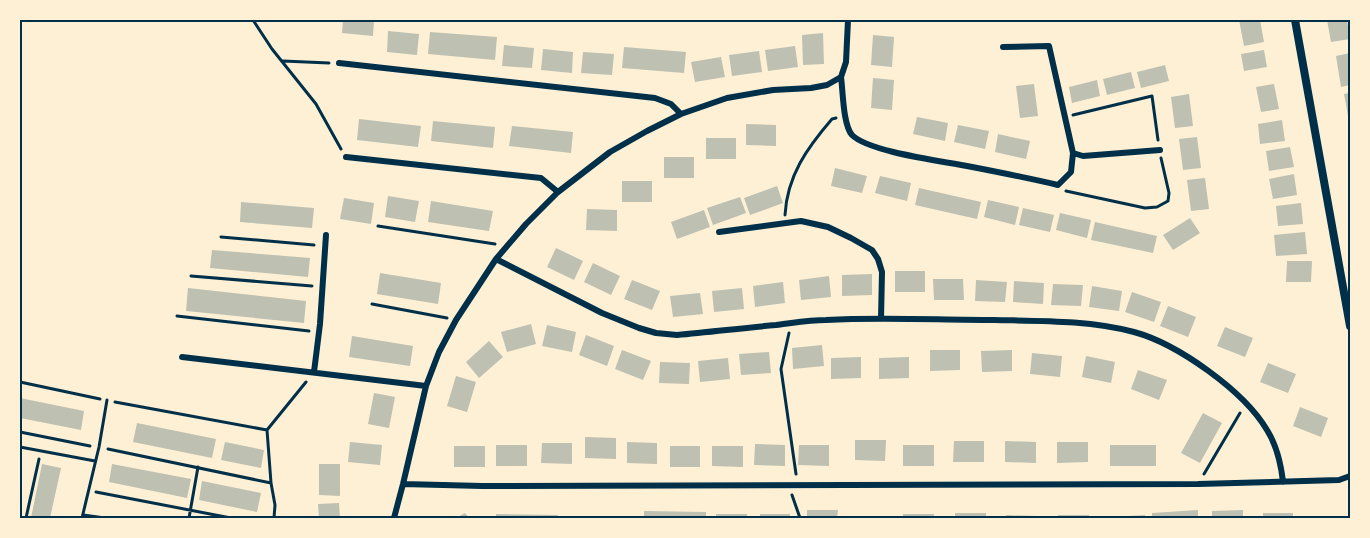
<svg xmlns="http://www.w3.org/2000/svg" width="1370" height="538" font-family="Lora,serif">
<rect width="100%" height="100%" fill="#fdf0d5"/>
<path fill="#bec0b2" d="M343,20H374L373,36L342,33Z
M1239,20H1260L1264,42L1244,46Z
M1327,20H1347L1350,39L1331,42Z
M388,31L419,34L417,55L387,52Z
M430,32L497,37L495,60L428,54Z
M823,33L824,64L803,65L802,35Z
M873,35L894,37L892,67L871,65Z
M504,45L534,48L532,68L502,66Z
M795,46L798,67L768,71L765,50Z
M624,47L686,52L684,73L622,68Z
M543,49L573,52L572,73L541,70Z
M1264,50L1267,67L1244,71L1241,54Z
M759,51L762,72L732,76L729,55Z
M583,52L614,54L612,75L581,73Z
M1350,53V85L1341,87L1336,56Z
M721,57L725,77L695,82L691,62Z
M1165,65L1169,81L1141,88L1137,72Z
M1131,72L1135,88L1107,95L1103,79Z
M873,78L894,80L892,110L871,108Z
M1097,80L1100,96L1072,103L1069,87Z
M1034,84L1038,116L1020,118L1016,86Z
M1274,84L1279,109L1261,112L1256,87Z
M1350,93V121H1349L1344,94Z
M1189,94L1193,126L1175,128L1171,97Z
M917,117L948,123L945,141L913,134Z
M359,119L421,126L418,147L357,140Z
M1282,120L1285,141L1260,144L1258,124Z
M433,121L495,127L493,148L431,141Z
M746,124L776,125V146L746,145Z
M958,125L989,131L985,149L954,142Z
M512,126L573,132L571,153L509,146Z
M998,134L1030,141L1026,159L995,152Z
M1197,137L1201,168L1183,170L1179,139Z
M706,138H736V159H706Z
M1290,147L1294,167L1269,171L1266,151Z
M664,157H694V178H664Z
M835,168L867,176L862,193L831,186Z
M1294,174L1297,195L1273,199L1269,179Z
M880,176L911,183L907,201L875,193Z
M1205,178L1209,209L1191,211L1187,180Z
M622,181H652V202H622Z
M777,186L783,203L750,215L744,198Z
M919,188L981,202L977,219L915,205Z
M388,196L419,201L415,222L385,217Z
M740,197L746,213L713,225L707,208Z
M344,198L374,203L371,224L340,219Z
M988,200L1019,207L1015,225L984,217Z
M431,201L493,211L489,231L428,222Z
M241,202L314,208L312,228L240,222Z
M1301,203L1303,224L1278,226L1276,206Z
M1023,208L1054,215L1050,232L1019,225Z
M587,209L617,210V231L586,230Z
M704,210L710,227L677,239L671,222Z
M1060,213L1091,220L1087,238L1056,230Z
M1190,218L1200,233L1173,250L1163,235Z
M1095,222L1157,236L1153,253L1091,240Z
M1305,232L1307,254L1276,256L1274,235Z
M556,248L583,261L574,280L547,267Z
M212,250L310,258L308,277L210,268Z
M1287,261H1312L1311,282H1286Z
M593,263L620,276L611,295L584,282Z
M895,271H925V292H895Z
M380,273L441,283L438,304L377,294Z
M872,274V295L842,296V275Z
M829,276L831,297L801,300L799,280Z
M933,279H963L964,300H934Z
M632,280L660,291L652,310L624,299Z
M976,280L1007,282L1005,302L975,301Z
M1014,281L1044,283L1043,304L1013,302Z
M783,282L785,303L755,307L753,286Z
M1053,284L1083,285L1081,306L1051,305Z
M1092,286L1122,291L1119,311L1089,307Z
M188,288L306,301L304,323L186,311Z
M742,288L744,309L714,312L712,291Z
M1132,292L1161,302L1154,322L1125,312Z
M700,293L703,314L673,317L670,296Z
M1168,306L1196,317L1188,337L1160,326Z
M531,324L536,344L507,352L501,332Z
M547,325L576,332L572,352L542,346Z
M1225,327L1253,338L1245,357L1217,346Z
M586,335L614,346L607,366L579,355Z
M352,336L413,346L410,366L349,357Z
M489,341L503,357L479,378L466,362Z
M822,345L824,366L793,369L792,348Z
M622,350L651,361L643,380L615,369Z
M930,350H960V370L930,371Z
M1012,350V371L982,372L981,351Z
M769,352L771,373L741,375L739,354Z
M1032,353L1062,356L1060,377L1030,374Z
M1086,356L1115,362L1111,383L1082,377Z
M861,357V378L831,379V358Z
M909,357V378L879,379V358Z
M728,358L730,379L700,382L698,361Z
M660,362L690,363L689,384L659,383Z
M1268,363L1296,374L1288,393L1260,382Z
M1138,370L1167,380L1159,400L1131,389Z
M456,376L476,382L467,412L447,406Z
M374,393L395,397L389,428L368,424Z
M20,398L84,411L81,430L20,418Z
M1300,407L1328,418L1321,437L1293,426Z
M1203,413L1222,423L1200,463L1181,453Z
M137,423L216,439L212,458L133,442Z
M585,437L616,438V459L585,458Z
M855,440H886L885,461L855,460Z
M954,441H984V462H953Z
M1005,441L1036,442V463L1005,462Z
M225,442L264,450L261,468L221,460Z
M350,442L382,445L380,465L348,462Z
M627,442L657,443V464L627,463Z
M1057,442H1088V462L1057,463Z
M542,443H572V464L541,463Z
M755,444L785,445V466L754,465Z
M496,445H527V466H496Z
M799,445H829V466L798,465Z
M903,445H934V466H903Z
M1110,445H1156V466H1110Z
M454,446H485V467H454Z
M670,446H700V467H670Z
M712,446H743V467L712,466Z
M42,464L61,468L50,518H31Z
M112,464L191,479L187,498L109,482Z
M319,464H340V496L319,495Z
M202,481L261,493L257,512L199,500Z
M339,503L340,518H319L318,504Z
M807,510H838L837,518H807Z
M1198,510V518H1152V513Z
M1243,510V518H1212V511Z
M644,511L706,512V518H644Z
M465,513L469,518H456Z
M955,513H986V518H955Z
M1263,513H1293V518H1263Z
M496,514L558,515V518H496Z
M716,514H747V518H716Z
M760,514H790V518H760Z
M903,514H934V518H903Z
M1006,515L1037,516V518H1006Z
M1058,515H1089V518H1058Z
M1145,515V518H1111V517Z"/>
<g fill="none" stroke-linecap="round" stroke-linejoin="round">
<path stroke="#003049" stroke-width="3" d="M253,20L272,49L316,104L341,149
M283,61L329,63
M1073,115L1152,96L1158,140
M1066,191L1145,208L1157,207L1168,201L1169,193L1161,158
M785,215C787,176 807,148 832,119L836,118
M378,226L495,244
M221,237L314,245
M191,276L312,286
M372,304L447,318
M177,316L309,331
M789,333L781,369L796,474
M20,382L100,399
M115,402L267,430
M20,432L90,446
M108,449L271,483
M1204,474L1240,413
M96,492L231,518
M792,495L800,518
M26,518L39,459
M189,518L198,467
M274,518L275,505L271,483L267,430L306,382"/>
<path stroke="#003049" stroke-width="3" d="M20,447L95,461
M83,515L105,518
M82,518L99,447L107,400"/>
<path stroke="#003049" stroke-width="6" d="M339,63L655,98L671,104L681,114
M841,77C843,91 843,125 852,135C869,152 942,161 967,166C998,172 1028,178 1058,185L1071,172L1073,153L1049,46L1003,47
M1073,153L1083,156L1160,150
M346,157L541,178L558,192
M719,232L801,221L828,227L851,238L872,250L878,259L882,272L881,319
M496,259L602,313L639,328L656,333L677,335C710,332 743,328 776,325C793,323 809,320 826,320C882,317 938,320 994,320C1041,321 1089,320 1134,332C1178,344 1244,391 1267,430C1277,446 1281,464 1283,482
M182,357L426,386
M314,372L320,324L326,235
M403,484L482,486L1198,484L1339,480L1350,476
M394,518L403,484L426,386L439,352L456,320L496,259L526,224L558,192L610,152L647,131L681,114L727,98L773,90L811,88L827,85L841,77L846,62L848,20"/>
<path stroke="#003049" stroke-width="8" d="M1295,20L1350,326"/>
</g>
<rect width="1370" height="538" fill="none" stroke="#fdf0d5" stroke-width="42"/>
<rect x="21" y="21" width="1328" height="496" fill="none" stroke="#003049" stroke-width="2"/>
</svg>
